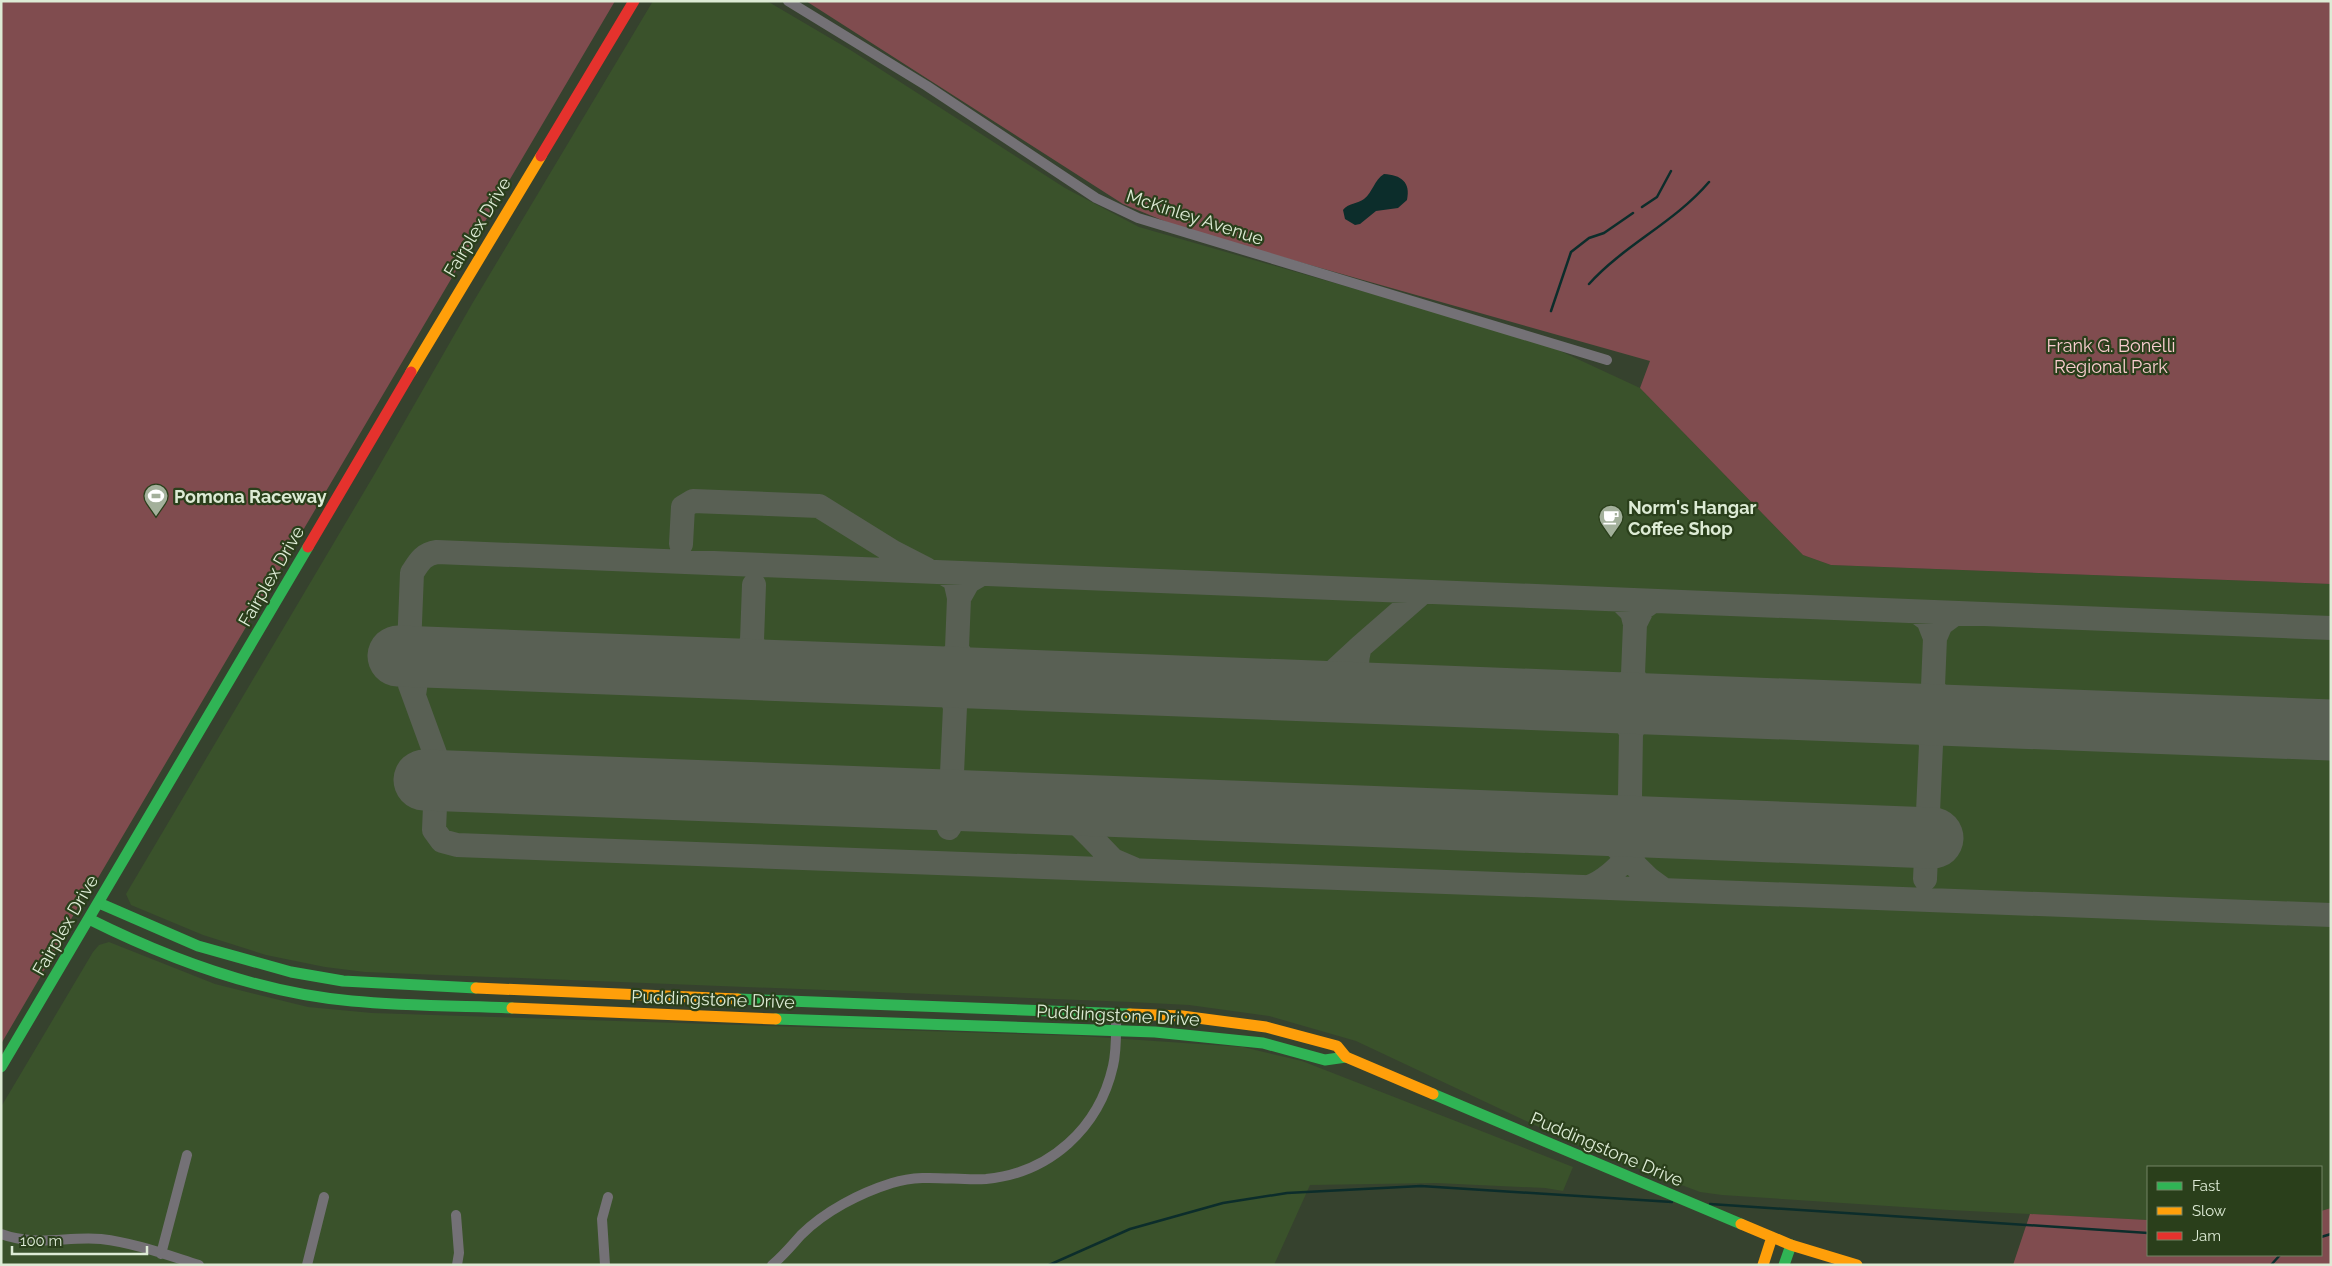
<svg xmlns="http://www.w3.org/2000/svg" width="2332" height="1266" font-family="Raleway,sans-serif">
<rect width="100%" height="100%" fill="#36422e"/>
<path fill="#3a522b" d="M653,1H767L852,51L1065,188L1139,227L1543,343L1640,388L1803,555L1831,565L2331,584V1208L2321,1211V1167H2148V1220L1949,1210L1722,1195L1700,1192L1579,1146L1356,1041L1269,1016L1189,1005L1131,1002L365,972L325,967L266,955L203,935L131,905L126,894L374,475L472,304Z
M109,942L215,984L308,1007L372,1013L1081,1036L1243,1047L1302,1061L1573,1167L1563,1191L1545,1188L1436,1183L1310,1185L1274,1265H1V1107L93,952L99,945Z"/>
<path fill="#804c4f" d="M1,1H615L98,878L94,879L66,928V933L1,1044Z
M806,1H2331V584L1831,565L1803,555L1640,388L1650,361L1186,230L1123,204Z
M2331,1208V1265H2013L2030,1214L2148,1220V1255H2321V1211Z"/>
<path fill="#0c2d2b" d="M1384,174C1401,175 1411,182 1407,200L1398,208L1376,211L1360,224L1355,225L1345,219L1343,210C1348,203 1358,204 1364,199C1373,192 1374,180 1384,174Z"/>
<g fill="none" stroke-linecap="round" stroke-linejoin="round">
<path stroke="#0c2d2b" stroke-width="2.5" d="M1642,207L1657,197L1671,171
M1589,284C1624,245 1674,223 1709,182
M1551,311L1571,252L1589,238L1604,233L1633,213
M1710,1204L2148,1233
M2321,1237L2331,1234
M1049,1265L1130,1229L1223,1203L1287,1193L1421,1186L1672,1202
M2271,1265L2280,1255"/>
<path stroke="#596054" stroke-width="24" d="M681,544L683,507L693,501L819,506L893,552L926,569
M943,573L955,580L959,598L968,582L980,575
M1620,600L1632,612L1635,624L1643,608L1653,601
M1917,612L1928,620L1935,638L1941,624L1956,613
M2331,628L437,552C423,554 419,562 412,573L408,672L410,685L437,759L434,830L442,841L457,845L2331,915
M752,640L754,585
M1360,647L1423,592
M957,648L959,598
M730,668C740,660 748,654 752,640C756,656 765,662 778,670
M1633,674L1635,624
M931,677L951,661L957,648L966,667L984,679
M935,677L949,691L955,707C959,692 967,686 979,679
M1933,686L1935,638
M1291,690L1320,684L1360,647C1352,674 1361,682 1384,694
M414,695L417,675L433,657
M1602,702L1622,712L1631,733C1639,714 1649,709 1667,704
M1602,702L1624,692L1633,674C1640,693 1649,698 1667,704
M1903,713C1917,707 1928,702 1933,686L1942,705L1958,715C1944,722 1933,729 1931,745C1928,728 1919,721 1903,713
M952,773L955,707
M1630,797L1631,733
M923,800L939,792L952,773L961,792L980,802
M923,800L943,813L949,828C956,813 965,808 980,802
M1044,805L1070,816L1090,836L1087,825L1092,815L1106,807
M1584,825C1608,821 1621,823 1630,797C1633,817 1645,822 1661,828
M1589,825L1599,830L1649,879L1664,890
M1090,836L1113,860L1134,869
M1925,879L1931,745
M1589,887C1621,875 1636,838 1668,828"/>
<path stroke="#596054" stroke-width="61" d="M398,656L2331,730
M424,780L1933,838"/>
<path stroke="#747176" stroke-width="10" d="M788,1L927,86L1096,198L1138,218L1607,360
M456,1215L459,1253L457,1265
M1,1234C37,1247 66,1236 101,1239C135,1243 167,1255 199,1265
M161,1254L187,1155
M307,1265L324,1197
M605,1265L602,1219L608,1197
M772,1265C783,1256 791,1246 801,1235C825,1211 860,1193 892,1183C924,1173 954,1181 986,1179C1050,1173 1099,1128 1113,1066C1117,1049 1116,1031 1116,1014"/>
<path stroke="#30b455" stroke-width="11" d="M99,903L198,946L291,972L343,981L476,988
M89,919C171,960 260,993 352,1001C405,1006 459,1006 512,1008
M738,999L1130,1014
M776,1019L1155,1032L1263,1043L1325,1060L1346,1057
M1,1067L308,547
M1433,1094L1741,1224
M1784,1265L1791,1245"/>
<path stroke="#ff9f0a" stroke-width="11" d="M411,372L541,156
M476,988L738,999
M512,1008L776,1019
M1130,1014L1182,1016L1266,1027L1337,1046L1346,1057L1433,1094
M1741,1224L1791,1245L1857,1265
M1763,1265L1772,1237"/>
<path stroke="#e5322d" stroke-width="11" d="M541,156L634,1
M308,547L411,372"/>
</g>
<defs>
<symbol id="stadium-pin" viewBox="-11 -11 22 30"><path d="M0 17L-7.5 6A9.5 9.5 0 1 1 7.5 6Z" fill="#a3b09b" stroke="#2a3f1b"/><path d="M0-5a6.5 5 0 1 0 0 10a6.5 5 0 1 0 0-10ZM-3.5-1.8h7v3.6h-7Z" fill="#fff"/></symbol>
<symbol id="cafe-pin" viewBox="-11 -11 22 30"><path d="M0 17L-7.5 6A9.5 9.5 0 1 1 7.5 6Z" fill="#a3b09b" stroke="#2a3f1b"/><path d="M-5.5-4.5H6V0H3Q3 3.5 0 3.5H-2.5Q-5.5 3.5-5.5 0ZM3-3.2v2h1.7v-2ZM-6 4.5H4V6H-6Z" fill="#fff"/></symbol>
</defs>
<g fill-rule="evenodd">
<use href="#stadium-pin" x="142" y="482" width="28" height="38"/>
<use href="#cafe-pin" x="1597" y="503" width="28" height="38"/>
</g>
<g text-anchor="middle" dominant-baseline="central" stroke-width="4.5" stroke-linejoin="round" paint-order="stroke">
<g font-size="18" fill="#ddebd5" stroke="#2a3f1b">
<text transform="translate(1195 217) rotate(18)">McKinley Avenue</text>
<text transform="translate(477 227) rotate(-59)">Fairplex Drive</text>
<text transform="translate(271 576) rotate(-60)">Fairplex Drive</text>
<text transform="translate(65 925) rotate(-60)">Fairplex Drive</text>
<text transform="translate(713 999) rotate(2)">Puddingstone Drive</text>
<text transform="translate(1118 1015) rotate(3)">Puddingstone Drive</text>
<text transform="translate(1607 1149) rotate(23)">Puddingstone Drive</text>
</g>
<g font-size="18" fill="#facdcf" stroke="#2a3f1b">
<text x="2111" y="345">Frank G. Bonelli<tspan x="2111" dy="21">Regional Park</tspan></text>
</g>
<g font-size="18" font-weight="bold" fill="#ddebd5" stroke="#2a3f1b" text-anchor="start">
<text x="174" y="496">Pomona Raceway</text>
<text x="1628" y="507">Norm's Hangar<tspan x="1628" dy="21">Coffee Shop</tspan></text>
</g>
</g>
<rect width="2332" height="1266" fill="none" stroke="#ddebd5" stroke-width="5"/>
<rect x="2147" y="1166" width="175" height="90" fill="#2a3f1b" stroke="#728465"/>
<rect x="2157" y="1182" width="25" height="8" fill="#30b455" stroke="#728465"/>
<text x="2192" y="1191" font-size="15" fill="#ddebd5">Fast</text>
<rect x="2157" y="1207" width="25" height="8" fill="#ff9f0a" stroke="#728465"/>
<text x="2192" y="1216" font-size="15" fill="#ddebd5">Slow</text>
<rect x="2157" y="1232" width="25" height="8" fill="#e5322d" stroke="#728465"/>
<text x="2192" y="1241" font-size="15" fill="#ddebd5">Jam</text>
<path d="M12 1246v8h135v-8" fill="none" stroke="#ddebd5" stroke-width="2.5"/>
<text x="20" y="1246" font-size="15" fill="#ddebd5" stroke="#2a3f1b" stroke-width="4" paint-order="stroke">100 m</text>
</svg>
